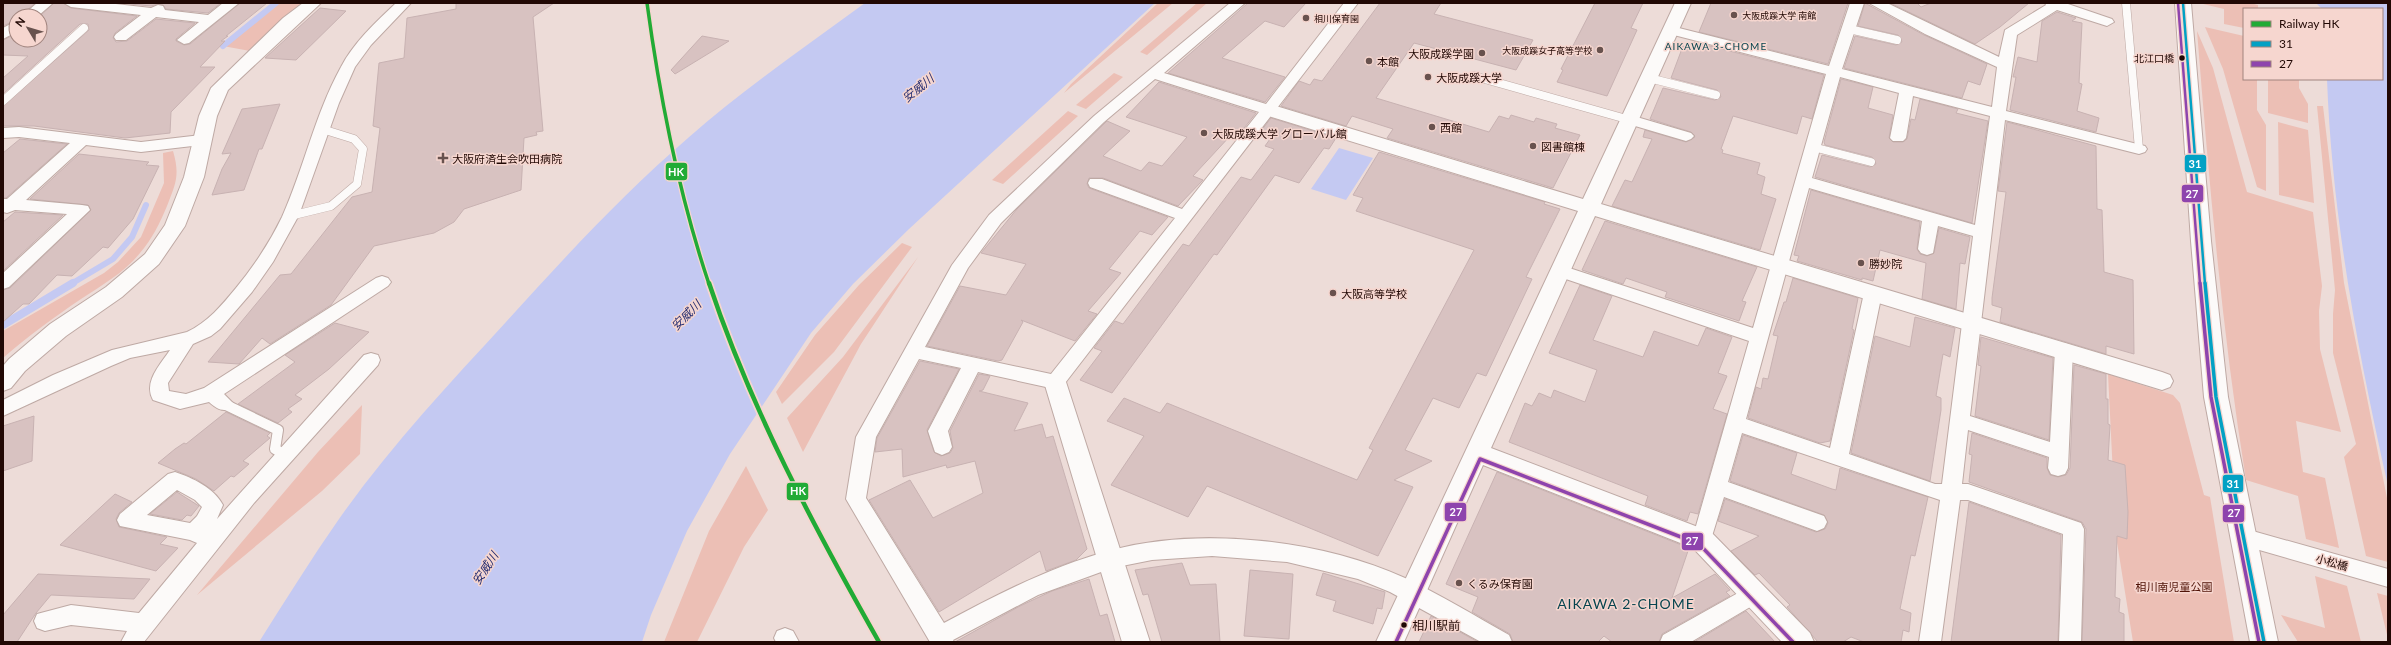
<svg xmlns="http://www.w3.org/2000/svg" width="2391" height="645" font-family="Lato,'Noto Sans JP',sans-serif">
<rect width="100%" height="100%" fill="#eddcd8"/>
<path fill="#ecbfb5" d="M276,3H303L250,51L223,46Z
M1158,3H1173L1064,93L1071,84Z
M1197,3H1207L1147,55L1140,52Z
M2199,3H2250L2258,5V9H2244V28L2224,24V9Z
M2205,27L2244,36V79H2257V110L2266,125V191L2257,187L2223,69Z
M2197,31L2213,68L2247,192L2313,212L2322,286L2319,311L2320,349L2341,432L2296,421L2303,472L2325,478L2339,548L2306,539L2298,496L2246,480C2222,331 2209,181 2197,31Z
M1114,73L1123,77L1086,109L1076,105Z
M2268,79H2299V88L2308,104V123L2268,113Z
M2317,106H2323L2344,283L2388,503V562L2366,556L2344,457L2356,444L2333,353V314L2335,290Z
M1068,111L1078,116L1003,184L992,180Z
M2278,122L2308,130L2314,203L2279,195Z
M173,151C180,175 176,183 167,206C160,223 152,239 140,253C124,273 102,285 81,299C53,318 28,336 3,358V331L104,273L118,262L141,237L164,183L163,153Z
M902,243L912,247L834,352L782,404L776,392L815,335L859,285Z
M918,257L861,344L803,452L787,418L843,357Z
M2108,374L2173,395L2180,403L2204,495L2210,497L2234,642H2133L2116,536Z
M362,405L360,454L322,491L197,595L318,452Z
M746,466L768,510L744,547L697,642H664L709,531Z
M2315,576L2347,586L2361,642H2298L2281,615L2325,628Z
M2377,593L2388,596V639Z"/>
<path fill="#c4c9f2" d="M865,3H1155L909,229L853,284L811,333L730,454L687,531L651,615L642,642H259C285,601 311,559 339,519C389,448 448,385 506,322C564,258 623,194 688,138C744,89 805,47 865,3Z
M2316,3H2388V486C2358,352 2332,217 2327,79H2382V9H2322Z
M1339,148L1373,158L1346,200L1311,189Z"/>
<g fill="none" stroke-linecap="round" stroke-linejoin="round">
<path stroke="#c4c9f2" stroke-width="6" d="M223,46L276,3
M71,284L113,259L132,237L146,205"/>
<path stroke="#c4c9f2" stroke-width="8" d="M3,325L73,283"/>
</g>
<path fill="#d8c2c1" stroke="#c8b2b2" d="M3,3H35L21,16H16V20L3,26Z
M54,3H63L71,8L137,16L115,33L113,38L116,42L127,41L156,19L195,23L176,39V41L184,45L190,44L240,3H267L226,36H228L221,41H225L200,67H215L171,112L170,133L125,138L34,126H3V106L89,30L88,24H80L3,94V78L28,56L3,55V40L16,34V40H40V16Z
M120,3H221L208,13L166,9L163,5L158,4L151,6Z
M456,3H554L533,17L543,131L536,132L537,135L524,138L521,190L464,209L454,222L434,233L374,246L331,305L270,344L262,338L239,364L208,362L280,275L291,274L352,197L372,192L380,128L373,126L379,63L404,58L407,18L456,9Z
M1248,3H1306L1284,27L1265,21L1222,58L1285,77L1265,102L1168,73Z
M1380,3H1441L1434,14L1533,40L1516,70L1414,43L1376,98L1489,132L1499,116L1509,119L1511,115L1534,122L1536,118L1557,124L1555,128L1580,135L1553,188L1387,138L1393,129L1352,116L1346,126L1281,106L1299,81L1310,85L1314,79L1322,81Z
M1595,3H1643L1631,28L1637,30L1607,96L1557,82L1563,70L1561,69Z
M1711,3H1848L1828,64L1699,32Z
M1865,3L1924,35L1987,64L1980,85L1968,81L1962,98L1844,68L1855,36L1896,45L1902,42L1898,35L1858,26Z
M1890,3H1917L1921,7L1931,3H2029L2000,27L1975,44Z
M320,8L346,11L296,60L265,58Z
M2057,12L2076,18L2072,21L2082,23L2079,83L2082,84L2077,111L2099,118L2096,132L2010,110L2016,77H2013L2018,57L2037,62L2042,21Z
M702,36L729,41L675,74L671,70Z
M1694,42L1824,75L1812,119L1802,116L1797,134L1733,116L1721,149L1723,150L1722,153L1760,163L1757,174L1765,177L1761,194L1776,199L1760,250L1612,206L1625,180L1632,182L1652,139L1643,137L1645,130L1686,142L1695,137L1691,132L1650,119L1663,88L1715,100L1721,97L1717,90L1671,78L1683,46L1691,49Z
M1841,79L1873,87L1868,108L1893,115L1889,138L1893,142H1903L1907,139L1911,119L1915,120L1920,99L1958,109L1956,113L1988,121L1972,223L1815,177L1822,155L1870,167L1876,164L1872,157L1825,145L1824,142Z
M1159,82L1256,113L1237,137L1231,135L1193,176L1203,180L1178,206L1103,178H1089L1087,184L1089,188L1168,217L1152,235L1140,231L1109,269L1121,273L1088,311L1097,314L1075,341L1021,320L1023,322L1002,360L998,361L927,346L960,286L1006,295L1026,264L981,253L1017,209L1107,121L1130,131L1103,156L1141,171L1149,162L1162,166L1187,137L1126,117Z
M280,104L262,149H259L244,190L212,195L222,169L231,153L222,154L242,109Z
M1271,118L1336,138L1329,149L1324,148L1299,183L1275,175L1217,255L1214,254L1112,393L1080,380L1102,351L1094,348L1115,321L1123,324L1183,244L1189,246L1241,177L1251,180L1274,149L1265,146L1270,139L1261,131Z
M2007,122L2096,146L2097,209L2102,210L2104,272L2133,280L2134,354L2106,346V354L2000,322L2002,308L1992,305V298L2006,192L1998,191Z
M20,139L67,144L6,198H3V153Z
M1379,152L1545,202L1544,204L1560,209L1526,277L1532,279L1486,376L1477,373L1459,408L1433,398L1405,450L1432,461L1394,480L1413,487L1378,556L1207,486L1188,517L1111,485L1144,436L1107,421L1124,398L1160,413L1167,403L1357,480L1373,450L1369,448L1474,250L1356,211L1363,198L1353,195Z
M79,154L149,162L146,165L159,166L133,219L108,248L103,247L72,276L57,275L29,304H23L3,322V290L10,288L91,210L88,205L30,199Z
M1811,190L1920,222L1917,249L1920,254L1927,256L1934,253L1939,228L1970,237L1965,264L1960,263L1956,309L1922,299L1926,263L1880,250L1873,281L1862,278V280L1797,261L1799,256L1794,255Z
M15,212L63,215L3,271V222Z
M1605,221L1757,267L1742,301L1746,302L1739,321L1665,297L1667,292L1626,278L1623,284L1582,270Z
M1793,278L1858,298L1852,329L1854,330L1830,441L1820,443L1748,418L1756,387L1761,389L1763,378L1768,379L1778,336L1773,335L1784,302H1786Z
M1580,285L1612,296L1593,340L1643,357L1654,331L1698,346L1706,328L1732,337L1718,373L1727,376L1713,409L1727,414L1698,514L1690,512L1687,521L1645,505L1648,496L1509,442L1525,403L1532,406L1539,393L1551,398L1554,390L1585,402L1597,370L1549,353Z
M1915,317L1955,328L1950,357L1943,354L1936,396L1941,398V410L1930,481L1851,453L1875,336L1910,347Z
M335,323L369,332L329,369L295,395L302,399L288,409L292,412L278,423L238,404L295,362L285,355Z
M1981,337L2053,358L2049,440L1975,416L1981,366L1978,365Z
M920,361L959,369L927,430L934,452L941,456L950,453L953,448L950,431L979,374L990,376L983,390L979,391L1028,403L1014,431L1042,424L1046,438L1053,436L1087,549L1076,560L1046,571L1040,551L939,612L869,500L910,480L933,518L983,493L975,461L947,468L946,465L903,477L902,449L875,452L877,438Z
M2074,365L2106,374V399H2108V424L2110,425L2108,460L2125,465L2128,512L2127,539L2117,536L2115,597L2120,599L2119,612L2124,614V642H2082L2086,529L2082,522L1969,482L1972,455L1969,454L1972,433L2047,458V468L2050,475L2058,477L2066,475L2070,468Z
M226,412L270,433L267,436L270,438L243,461L249,464L234,477L231,476L214,491L196,479L158,463L175,449L184,443L186,444Z
M34,416L32,461L3,471V426Z
M1743,435L1797,453L1791,474L1832,489L1836,490L1840,468L1928,497L1915,556L1911,555L1900,609L1911,613L1909,632L1903,630L1901,642H1864L1851,637L1843,642H1818L1787,607L1790,605L1759,573L1755,575L1731,551L1759,536L1718,521L1725,499L1816,532L1825,529L1828,523L1824,515L1730,481Z
M1497,472L1689,548L1672,598L1715,574L1730,590L1726,592L1730,596L1662,634L1659,642H1612L1604,636L1598,642H1513L1510,634L1472,612L1478,597L1446,584Z
M177,492L199,506L191,516L187,515L182,520L150,514Z
M115,494L132,502L119,513L116,519L119,527L167,537L160,544L178,548L156,571L60,545Z
M1969,502L2061,535L2058,642H1951Z
M1182,563L1190,585L1216,584L1220,642H1162L1148,594L1143,595L1135,570Z
M1250,570L1293,574L1289,639L1244,636Z
M1323,573L1385,592L1382,609L1377,608L1373,624L1333,611L1336,601L1316,595Z
M38,574L150,579L134,599L51,595L36,613L17,642H3V615Z
M1089,579L1100,616L1107,614L1115,642H955L1020,606L1052,591Z
M1746,611L1775,642H1694Z
M1431,616L1478,642H1419Z"/>
<g fill="none" stroke-linecap="round" stroke-linejoin="round">
<defs>
<path id="service-far1" d="M2126,3L2139,149
M1849,29L1897,40
M1474,76L1630,120
M1649,78L1716,95
M3,101L84,28
M1813,147L1871,162
M290,216L331,206L357,184L363,149L354,139L322,129"/>
<path id="service" d="M224,404L278,430L275,449L285,455"/>
<path id="minor" d="M37,3H53L38,16H22Z
M64,3H107L151,8L158,5L163,6L165,10L208,15L223,3H239L189,43L184,44L177,40L199,22L156,17L126,40H116L114,37L116,34L141,15L71,7Z
M396,3H411L371,45L355,67L339,103L299,215L273,262L252,292L220,329L211,336L193,344L168,383L169,391L186,394L204,388L376,278L382,276L388,278L391,282L388,286L224,394L234,404L231,409C221,412 216,408 209,402L180,409L153,400C143,382 160,365 170,350L130,358L111,366L3,416V400L53,375L112,350L187,332C208,322 222,305 236,288C254,266 270,242 282,217C304,168 315,114 341,67C354,42 376,22 396,3Z
M1230,3H1245L1164,73L1266,104L1344,3H1358L1062,387L1055,389L978,372L948,431L952,447L949,452L942,455L935,452L928,431L961,368L919,359L876,437L866,498L944,623C998,594 1052,566 1112,550C1202,526 1321,540 1405,578C1441,595 1475,616 1509,635L1512,642H1481L1390,592L1358,579L1287,562L1212,556L1152,560L1112,568L1038,595L953,640L954,642H930L846,499L856,437L952,265L989,215L1094,116ZM1155,79L1259,112L1182,209L1102,179H1090L1088,183L1090,187L1175,218L1051,374L925,347L968,268L1001,223L1104,122Z
M1850,3H1864L1842,69L1992,107L1997,67L1925,34L1869,3H1887L1999,57L2005,30L2046,5L2045,3L2068,4L2112,19L2114,22L2107,26L2057,10L2017,35L2006,111L2145,146L2147,149L2145,152L2139,154L2005,120L1970,416L2050,442L2055,350L2058,345L2064,343L2070,345L2073,350L2068,468L2065,474L2058,476L2051,474L2048,468L2049,457L1968,430L1962,484H1968L2081,523L2084,529L2081,642H2059L2063,534L1968,500H1960L1941,642H1919L1940,500L1742,433L1728,482L1824,516L1827,522L1824,528L1817,531L1724,497L1709,546L1702,549L1695,546L1692,540L1749,341L1554,275L1551,271L1554,267L1560,265L1753,328L1826,74L1666,33L1664,30L1671,26L1829,66ZM1840,77L1899,93L1890,138L1893,141H1903L1906,138L1913,96L1990,116L1975,225L1812,178ZM1809,188L1922,221L1918,249L1921,253L1927,255L1933,253L1938,226L1973,236L1942,484H1935L1849,454L1882,293L1879,289L1873,287L1867,289L1864,293L1830,448L1746,419Z
M16,21V32L3,39V28Z
M1630,115L1691,133L1694,136L1691,139L1686,141L1625,123L1622,120Z
M19,127L141,142L201,135L207,137L209,140L207,143L201,145L141,152L86,145L26,200L82,205L88,206L90,210L9,287L3,289V273L67,214L15,210L7,213L3,212V199H7L70,143L19,137L3,138V128Z
M371,353L378,355L380,360L378,365L254,503L144,642H121L127,631L71,625L45,631L37,628L34,621L37,614L71,605L139,613L197,543L190,540L120,526L117,520L120,514L168,474L175,472C193,478 214,488 223,505L217,519L364,355ZM177,490L195,500L202,507L197,516L190,523L147,515Z
M2242,528L2388,569V587L2235,543L2232,537L2235,531Z
M1754,584L1762,586L1765,593L1762,600L1691,642H1660L1663,635Z
M785,628L793,631L799,642H776L774,638L777,631Z"/>
<path id="tertiary" d="M303,3H321L228,90L217,116L204,177L185,226L159,264L122,297L66,336L25,371L11,388L3,391V366L9,359L50,324L106,287L145,254L165,225L184,177L199,116L211,88L283,18Z
M1675,3H1691L1601,204L2162,372L2170,375L2173,381L2170,387L2162,390L1595,216L1491,448L1711,532L1810,633L1814,642H1782L1693,548L1483,465L1404,642H1376L1578,211L1262,114L1260,110L1262,106H1276L1583,199Z
M2175,3H2191L2211,241L2228,397L2278,642H2250L2204,397L2191,241Z
M1055,373L1063,376L1066,382L1150,642H1122L1044,382L1047,376Z"/>
</defs>
<use href="#service-far1" stroke="#bea9a4" stroke-width="9"/>
<use href="#service" stroke="#bea9a4" stroke-width="12"/>
<use href="#minor" stroke="#bea9a4" stroke-width="2"/>
<use href="#tertiary" stroke="#bea9a4" stroke-width="2"/>
<use href="#service-far1" stroke="#fcfaf9" stroke-width="8"/>
<use href="#service" stroke="#fcfaf9" stroke-width="10"/>
<use href="#minor" fill="#fcfaf9" fill-rule="evenodd"/>
<use href="#tertiary" fill="#fcfaf9" fill-rule="evenodd"/>
<defs>
<path id="bus-1-far1" d="M2183,3L2205,284"/>
<path id="bus-1" d="M2205,283L2216,397L2264,642"/>
<path id="bus-2-far1" d="M2178,3L2200,284"/>
<path id="bus-2" d="M2200,283L2211,397L2259,642
M1396,642L1480,459L1699,544L1793,642"/>
</defs>
<use href="#bus-1-far1" stroke="#f6d6cf" stroke-width="5"/>
<use href="#bus-1" stroke="#f6d6cf" stroke-width="6"/>
<use href="#bus-2-far1" stroke="#f6d6cf" stroke-width="5"/>
<use href="#bus-2" stroke="#f6d6cf" stroke-width="6"/>
<use href="#bus-1-far1" stroke="#02a1c4" stroke-width="2.5"/>
<use href="#bus-1" stroke="#02a1c4" stroke-width="3.5"/>
<use href="#bus-2-far1" stroke="#8e44ad" stroke-width="2.5"/>
<use href="#bus-2" stroke="#8e44ad" stroke-width="3.5"/>
<defs>
<path id="rail-1-far1" d="M647,3C660,99 678,192 709,284"/>
<path id="rail-1" d="M709,283C751,409 814,527 879,642"/>
</defs>
<use href="#rail-1-far1" stroke="#f6d6cf" stroke-width="6"/>
<use href="#rail-1" stroke="#f6d6cf" stroke-width="8"/>
<use href="#rail-1-far1" stroke="#21ab36" stroke-width="3.5"/>
<use href="#rail-1" stroke="#21ab36" stroke-width="4.5"/>
</g>
<g fill="#68524e" stroke="#f6d6cf" stroke-width="1.5">
<circle cx="1734" cy="15" r="4"/>
<circle cx="1306" cy="18" r="4"/>
<circle cx="1600" cy="50" r="4"/>
<circle cx="1482" cy="53" r="4"/>
<circle cx="1369" cy="61" r="4"/>
<circle cx="1428" cy="77" r="4"/>
<circle cx="1432" cy="127" r="4"/>
<circle cx="1204" cy="133" r="4"/>
<circle cx="1533" cy="146" r="4"/>
<path d="M441 152h4v4h4v4h-4v4h-4v-4h-4v-4h4z"/>
<circle cx="1861" cy="263" r="4"/>
<circle cx="1333" cy="293" r="4"/>
<circle cx="1459" cy="583" r="4"/>
</g>
<g fill="#210804" stroke="#f6d6cf" stroke-width="1.5">
<circle cx="2182" cy="58" r="3.5"/>
<circle cx="1404" cy="625" r="3.5"/>
</g>
<g text-anchor="middle" dominant-baseline="central" stroke-width="3" stroke-linejoin="round" paint-order="stroke">
<g font-size="9" fill="#210804" stroke="#f6d6cf" text-anchor="start">
<text x="1742" y="15">大阪成蹊大学 南館</text>
<text x="1314" y="18">相川保育園</text>
<text x="1592" y="50" text-anchor="end">大阪成蹊女子高等学校</text>
</g>
<g font-size="10" letter-spacing="1" fill="#06444f" stroke="#f6d6cf">
<text x="1716" y="46">AIKAWA 3-CHOME</text>
</g>
<g font-size="10" fill="#210804" stroke="#f6d6cf" text-anchor="end">
<text x="2174" y="58">北江口橋</text>
</g>
<g font-size="11" fill="#210804" stroke="#f6d6cf" text-anchor="start">
<text x="1474" y="53" text-anchor="end">大阪成蹊学園</text>
<text x="1377" y="61">本館</text>
<text x="1436" y="77">大阪成蹊大学</text>
<text x="1440" y="127">西館</text>
<text x="1212" y="133">大阪成蹊大学 グローバル館</text>
<text x="1541" y="146">図書館棟</text>
<text x="452" y="158">大阪府済生会吹田病院</text>
<text x="1869" y="263">勝妙院</text>
<text x="1341" y="293">大阪高等学校</text>
<text x="1467" y="583">くるみ保育園</text>
</g>
<g font-size="11" fill="#210804" stroke="#f6d6cf">
<text transform="translate(2332 562) rotate(16)">小松橋</text>
</g>
<g font-size="11" fill="#501307" stroke="#f6d6cf">
<text x="2174" y="586">相川南児童公園</text>
</g>
<g font-size="12" font-style="italic" fill="#262e72" stroke="#f6d6cf">
<text transform="translate(918 88) rotate(-39)">安威川</text>
<text transform="translate(686 315) rotate(-45)">安威川</text>
<text transform="translate(485 568) rotate(-56)">安威川</text>
</g>
<g font-size="12" fill="#210804" stroke="#f6d6cf" text-anchor="start">
<text x="1412" y="625">相川駅前</text>
</g>
<g font-size="14" letter-spacing="1" fill="#06444f" stroke="#f6d6cf">
<text x="1626" y="603">AIKAWA 2-CHOME</text>
</g>
</g>
<g stroke="#f6d6cf" stroke-width="1.5">
<rect x="2184" y="154" width="23" height="19" rx="4" fill="#02a1c4"/>
<rect x="665" y="162" width="23" height="19" rx="4" fill="#21ab36"/>
<rect x="2181" y="184" width="23" height="19" rx="4" fill="#8e44ad"/>
<rect x="2222" y="474" width="22" height="19" rx="4" fill="#02a1c4"/>
<rect x="786" y="482" width="23" height="19" rx="4" fill="#21ab36"/>
<rect x="1444" y="502" width="23" height="20" rx="4" fill="#8e44ad"/>
<rect x="2222" y="504" width="23" height="19" rx="4" fill="#8e44ad"/>
<rect x="1681" y="532" width="23" height="19" rx="4" fill="#8e44ad"/>
</g>
<g font-size="11" text-anchor="middle" font-weight="bold" fill="#fff">
<text x="2195" y="168">31</text>
<text x="676" y="176">HK</text>
<text x="2192" y="198">27</text>
<text x="2233" y="488">31</text>
<text x="798" y="495">HK</text>
<text x="1456" y="516">27</text>
<text x="2234" y="517">27</text>
<text x="1692" y="545">27</text>
</g>
<rect width="2391" height="645" fill="none" stroke="#210804" stroke-width="8"/>
<rect x="2243" y="8" width="140" height="72" fill="#f6d6cf" stroke="#a1847e"/>
<rect x="2251" y="21" width="20" height="6" fill="#21ab36" stroke="#a1847e"/>
<text x="2279" y="28" font-size="12" fill="#210804">Railway HK</text>
<rect x="2251" y="41" width="20" height="6" fill="#02a1c4" stroke="#a1847e"/>
<text x="2279" y="48" font-size="12" fill="#210804">31</text>
<rect x="2251" y="61" width="20" height="6" fill="#8e44ad" stroke="#a1847e"/>
<text x="2279" y="68" font-size="12" fill="#210804">27</text>
<g transform="translate(28 28) rotate(308)"><circle r="19" fill="#f6d6cf" stroke="#a1847e"/>
<path d="M0-3L7 15L0 10L-7 15Z" fill="#68524e"/>
<text y="-6" font-size="11" font-weight="bold" text-anchor="middle" fill="#210804">N</text>
</g>
</svg>
